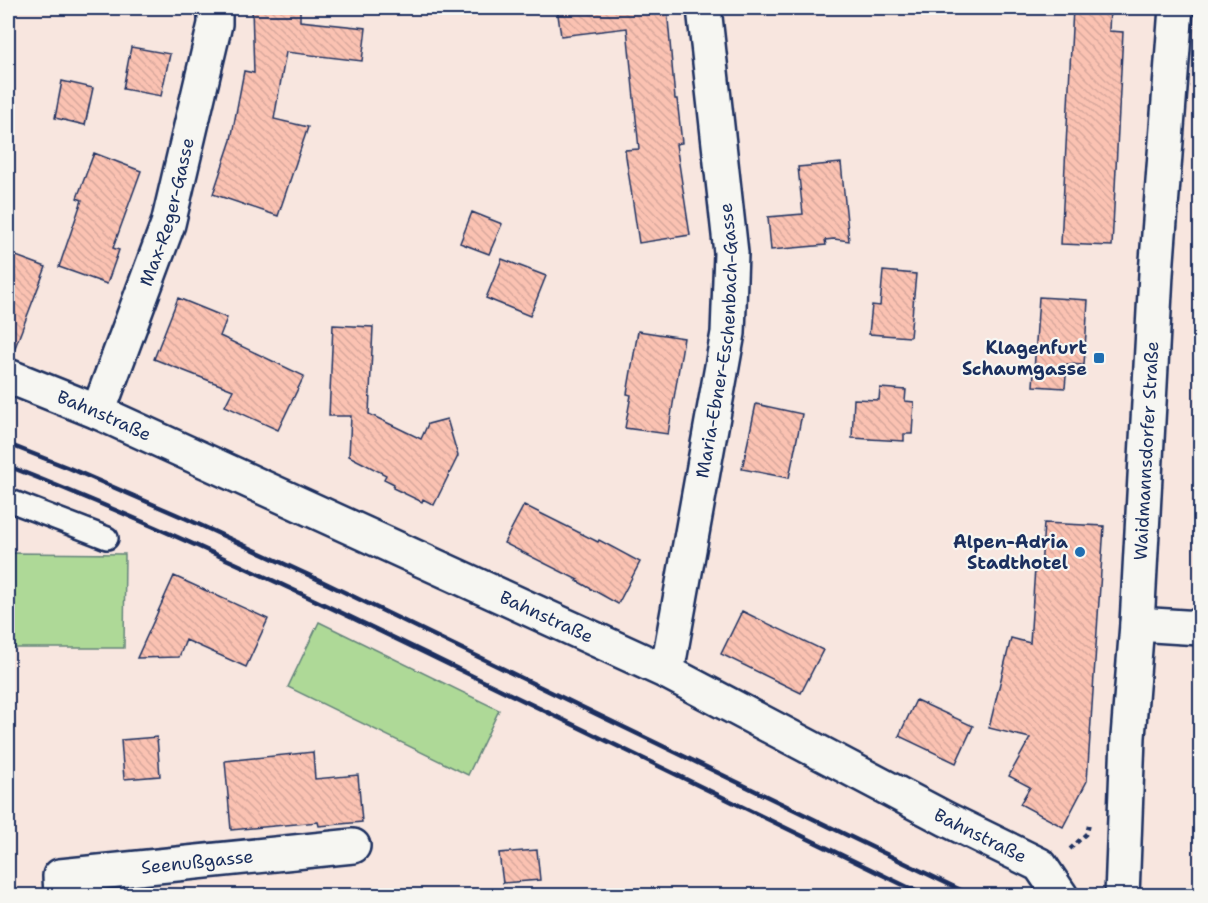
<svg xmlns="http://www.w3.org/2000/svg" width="1208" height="903" font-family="'Shantell Sans',sans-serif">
<defs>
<pattern id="building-back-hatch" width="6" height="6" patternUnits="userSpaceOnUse" patternTransform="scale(1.5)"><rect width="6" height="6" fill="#fbc2b2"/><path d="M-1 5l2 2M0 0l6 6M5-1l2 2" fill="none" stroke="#d7a79c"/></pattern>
</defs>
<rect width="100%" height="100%" fill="#f8e6df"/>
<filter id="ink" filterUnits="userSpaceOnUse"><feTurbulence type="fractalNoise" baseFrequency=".0167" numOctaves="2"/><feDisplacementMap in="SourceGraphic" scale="12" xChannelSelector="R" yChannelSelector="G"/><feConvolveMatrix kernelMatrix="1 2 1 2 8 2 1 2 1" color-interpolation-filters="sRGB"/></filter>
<g filter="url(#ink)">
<path fill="#aed997" stroke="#64847a" stroke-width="1.5" d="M8,553L125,554L124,648H8Z
M319,622L499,710L468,775L288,687Z"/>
<path fill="url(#building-back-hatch)" stroke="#1b2f5e" stroke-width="1.5" d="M252,8H289V10H300V21L366,28L362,61L286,52L274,119L308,127L278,216L213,194L231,140L244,71L254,73Z
M557,8H667L675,99H677L682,143L676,144L690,235L639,243L625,150L639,149L627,28L561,36Z
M1073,8H1110L1109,31L1123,32L1112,246L1061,244Z
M131,47L170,54L161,96L123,89Z
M62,81L93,88L85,125L55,118Z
M94,153L141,171L113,248L119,250L107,284L59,267L82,200L77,198Z
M841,163L849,241L834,239L825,240L826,245L771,250L768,217L803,214L798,167Z
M472,212L502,224L489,254L460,243Z
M8,253L46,267L11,358H8Z
M502,259L546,276L530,316L486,298Z
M883,271L916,274L910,337L869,334L872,305L880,306Z
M1039,297L1088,300L1084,365L1067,364L1065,388L1033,386Z
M178,298L227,318L220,336L304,376L278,430L225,406L233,390L154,359Z
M333,325L373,327L369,414L421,439L428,424L447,419L458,456L434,505L423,499L422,502L393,488L394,484L384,479L386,475L349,456L351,416H329Z
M638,331L684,338L668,434L625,428L631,395L627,394Z
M880,388L906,390L905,401L914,402L912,434H904V441L852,438L854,399L879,400Z
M756,404L802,414L789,478L742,469Z
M524,505L598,542L599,540L640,562L618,604L577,581L578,580L504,543Z
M1044,523L1104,526L1087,781L1063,827L1020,804L1030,787L1009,776L1030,738L989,728L1011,638L1030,643L1035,568L1041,569Z
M174,576L268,619L246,667L186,640L179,657L137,658Z
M742,611L823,650L801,693L721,654Z
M916,700L973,726L956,763L899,736Z
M157,737L160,776L124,779L121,740Z
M313,752L315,779L358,775L362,822L319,826L318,822L231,830L225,761Z
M537,850L540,880L503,883L499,853Z"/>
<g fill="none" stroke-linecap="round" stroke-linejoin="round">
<defs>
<path id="service" d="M8,500L107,538"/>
<g id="minor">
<path id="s1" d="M8,376L98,412L667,672L946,819L1040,865L1061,896"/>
<path id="s2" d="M98,412L168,224L215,24V8"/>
<path d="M1137,624L1200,628"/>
<path id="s3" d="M667,672L728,333L731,253L704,8"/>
<path id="s4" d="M61,896L60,876L353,846"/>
</g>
<g id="tertiary">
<path id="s5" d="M1122,896L1128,737L1137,624L1156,274L1176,8"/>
</g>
</defs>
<use href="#service" stroke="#1b2f5e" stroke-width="26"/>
<use href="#minor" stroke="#1b2f5e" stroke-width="38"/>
<use href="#tertiary" stroke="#1b2f5e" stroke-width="38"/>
<path stroke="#1b2f5e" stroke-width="4" stroke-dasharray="4.5 4.5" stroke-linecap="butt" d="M1070,849L1087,833L1089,825"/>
<use href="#service" stroke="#f6f6f2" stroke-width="21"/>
<use href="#minor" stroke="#f6f6f2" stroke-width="33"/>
<use href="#tertiary" stroke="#f6f6f2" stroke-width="33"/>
<path stroke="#1b2f5e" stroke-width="4.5" d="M8,444L69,468L187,519L315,578L973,896
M8,466C161,526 310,597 458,669C614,745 770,819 926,896"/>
</g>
</g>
<g fill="#1f6fb2" stroke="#f6f6f2" stroke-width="2">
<rect x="1093" y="352" width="12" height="12" rx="3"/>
<circle cx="1080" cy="552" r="6"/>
</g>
<g text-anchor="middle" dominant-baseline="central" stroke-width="4.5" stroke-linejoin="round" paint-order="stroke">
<g font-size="18" fill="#1b2f5e" stroke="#f6f6f2">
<text stroke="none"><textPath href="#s2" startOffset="212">Max-Reger-Gasse</textPath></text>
<text stroke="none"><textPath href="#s3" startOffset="336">Maria-Ebner-Eschenbach-Gasse</textPath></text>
<text stroke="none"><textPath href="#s1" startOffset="104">Bahnstraße</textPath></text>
<text stroke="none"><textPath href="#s5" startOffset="446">Waidmannsdorfer Straße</textPath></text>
<text stroke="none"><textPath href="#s1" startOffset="590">Bahnstraße</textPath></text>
<text stroke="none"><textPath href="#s1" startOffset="1076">Bahnstraße</textPath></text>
<text stroke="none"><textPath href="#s4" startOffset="158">Seenußgasse</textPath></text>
</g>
<g font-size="18" font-weight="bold" fill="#1b2f5e" stroke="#f6f6f2" text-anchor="end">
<text x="1087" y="348">Klagenfurt<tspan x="1087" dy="21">Schaumgasse</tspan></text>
<text x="1068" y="542">Alpen-Adria<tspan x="1068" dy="21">Stadthotel</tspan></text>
</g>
</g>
<rect width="1208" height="903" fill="none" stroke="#f6f6f2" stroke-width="30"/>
<rect x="15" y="15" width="1178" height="873" fill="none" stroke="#1b2f5e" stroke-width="2" filter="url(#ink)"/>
</svg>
